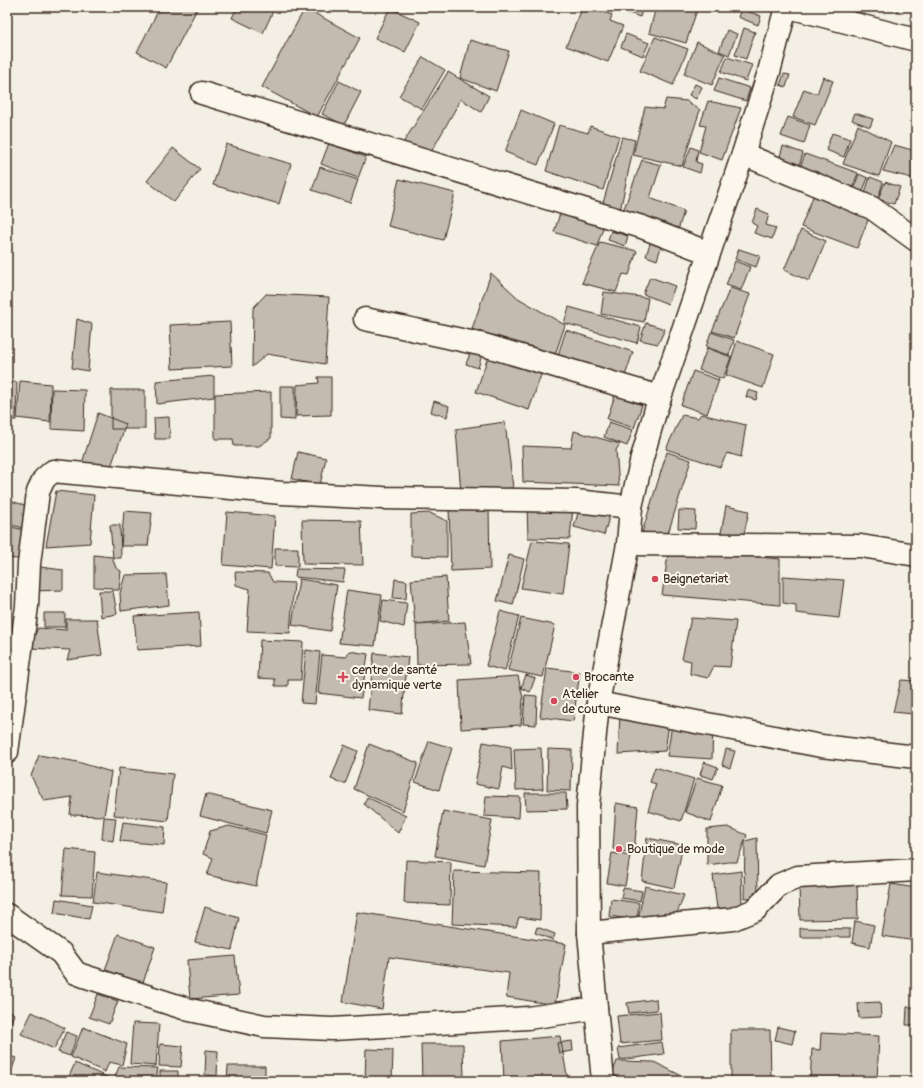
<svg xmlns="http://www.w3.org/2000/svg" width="923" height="1088" font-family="Pangolin,sans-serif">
<rect width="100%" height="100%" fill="#f3efe4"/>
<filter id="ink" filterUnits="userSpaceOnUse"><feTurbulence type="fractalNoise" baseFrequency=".025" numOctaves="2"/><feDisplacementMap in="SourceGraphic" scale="8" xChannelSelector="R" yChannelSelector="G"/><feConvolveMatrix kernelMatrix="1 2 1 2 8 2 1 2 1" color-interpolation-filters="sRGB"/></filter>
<g filter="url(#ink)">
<path fill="#c3bbb0" stroke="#3b2a1e" d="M160,7H193L197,9L166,68L137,52Z
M237,7H275L263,33L232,18Z
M583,7H589L612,15L610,21L623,26L608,62L566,46Z
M612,7H643L640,17Z
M656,7H698L686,43L649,33Z
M884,7H900L897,12Z
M305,8L360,38L317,117L262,87Z
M390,8L420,22L405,52L375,38Z
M741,9L761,16L758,25L738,17Z
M744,28L755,32L746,59L735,55Z
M727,30L737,34L729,55L719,51Z
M626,34L649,43L643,56L621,47Z
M655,37L688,49L673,85L640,71Z
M470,40L509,51L496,91L460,78Z
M697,42L725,55L712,85L684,74Z
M423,57L445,70L422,109L399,96Z
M727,57L752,65L746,81L721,72Z
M448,72L489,96L481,112L461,99L430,154L403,143Z
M784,74L790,75L786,87L780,85Z
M823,77L833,81L815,125L793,117L804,89L817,94Z
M719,78L750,88L746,101L714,91Z
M339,81L361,92L344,125L322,114Z
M695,84L702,87L696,99L689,95Z
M666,99L687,101L700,110L682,166L633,155L645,107L663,109Z
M708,101L741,108L722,160L699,152L706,126L700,125Z
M521,110L554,124L538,165L505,152Z
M855,113L873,119L870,127L852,120Z
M788,117L810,125L804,144L781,136Z
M559,125L588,133L590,126L619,136L603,190L546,171Z
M858,125L891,142L879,176L843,164Z
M832,133L850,139L844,157L826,150Z
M622,137L635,140L620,211L601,210Z
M329,143L366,157L358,178L321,164Z
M226,144L291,164L279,204L213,185Z
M894,145L916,151V179L883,171Z
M783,146L803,153L798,169L778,163Z
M691,147L698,150L696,162L702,164L700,173L683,167Z
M173,148L200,169L174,202L147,181Z
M805,154L858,173L852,189L799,170Z
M642,160L661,165L650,198L684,211L678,230L623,211Z
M320,167L358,180L350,203L312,190Z
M859,174L868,178L862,193L853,190Z
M870,177L883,182L878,199L865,193Z
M399,179L455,193L443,240L388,226Z
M885,182L900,187L894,204L878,199Z
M814,194L870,215L857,248L801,227Z
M563,204L606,219L597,246L554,232Z
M757,209L769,214L766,225L776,228L772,239L754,233L757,226L752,223Z
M801,230L826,241L809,281L784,270Z
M611,231L628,236L625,246L608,240Z
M600,242L637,251L629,275L623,274L616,292L582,283Z
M650,243L661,247L657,260L646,256Z
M739,249L760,256L756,267L735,259Z
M735,261L750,267L741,290L726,285Z
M491,273L518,298L565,325L555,355L472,329Z
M650,277L675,286L668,304L643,294Z
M730,288L750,294L734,338L712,331Z
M604,292L648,298L644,322L601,314Z
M266,294L329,297L325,364L267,354L252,367L253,308Z
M569,307L641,327L637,343L564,323Z
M77,319L92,324L88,371L72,368Z
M230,322L232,366L172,369L170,325Z
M646,323L665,329L658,344L640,340Z
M566,330L633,352L625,376L558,355Z
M711,332L734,340L729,355L706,347Z
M737,341L774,354L763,388L726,375Z
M707,348L731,357L723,379L699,370Z
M471,351L482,355L478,368L466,364Z
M489,354L542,372L529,410L476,392Z
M693,371L719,380L707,414L681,405Z
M214,376V397L157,404L156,381Z
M318,377H331V415L296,416L297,385L319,383Z
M20,381L51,384L50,422L17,418Z
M7,382H17L16,420H7Z
M280,386H295V420L280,419Z
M52,389L85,390L84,431L51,429Z
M111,390H145V429H111Z
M748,390L758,393L756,400L746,397Z
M271,392V438L259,446H234L233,439H215V394Z
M615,395L642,405L634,428L607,419Z
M434,401L449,406L447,417L431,412Z
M98,413L126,424L109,472L82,463Z
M701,414L746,425L741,457L727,453L720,467L666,449L682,415L698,418Z
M169,417L170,439H155L154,418Z
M505,422L513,488L461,493L456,429Z
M609,422L633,430L627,446L604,437Z
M574,431L620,444L616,450L619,486L523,482L522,446L571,448Z
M298,452L326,458L320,485L292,479Z
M667,452L691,460L665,543L641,536Z
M56,491L94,495L90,543L46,546Z
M584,492L614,499L604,535L574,527Z
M7,500L28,506L24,528L7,524Z
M527,506L573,507L570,539L528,538Z
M726,506L749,511L743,538L721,533Z
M489,507L490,569L451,571L449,508Z
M679,510L696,511L695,529L678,528Z
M124,511L152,513L148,546H121Z
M227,512L275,516L271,569L223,565Z
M430,513L447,521V557L411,556V514Z
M302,520L361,521L363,565L303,564Z
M110,525H120L121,558H113Z
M7,526L29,531L26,560L7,558Z
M532,541L569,544L563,594L521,588Z
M275,548H298V567L275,566Z
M669,548L780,559V605L662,595Z
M94,555L112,557L116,568L121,571L119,590H112V588L94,587Z
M509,555L524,559L513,605L497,601Z
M40,567L63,570V590L32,591Z
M296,569L345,570L343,582L295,577Z
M235,572L268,573L273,582L294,583L290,633L247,631L250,589L236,585Z
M166,574L169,605L121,611L120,593L125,575Z
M783,576L844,580L839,618L796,613V605L783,603Z
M446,577L449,621L415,624L411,580Z
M299,579L337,585L330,631L292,625Z
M395,579L407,581L406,599L393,598Z
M347,590L382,595L375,646L339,643Z
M99,591H113L117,614L101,617Z
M383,600L407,603L404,627L380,621Z
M500,611L519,616L505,671L486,666Z
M199,612L201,646L137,650L134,616Z
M44,613H65V627H44Z
M521,618L555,625L543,677L508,670Z
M691,618L736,621L730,667L714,666L708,678L690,674L691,661L682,659Z
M66,619H97L102,655L67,660L70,650L29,648L38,628L66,630Z
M465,622L471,664L417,665L416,625Z
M260,640L303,642L301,680H288V686H275V679L258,678Z
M306,650L320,652L315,704L301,703Z
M349,651L368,654L361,698L318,693L322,655L346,657Z
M374,653L408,657L402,714L368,710Z
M547,668L580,672L573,721L540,717Z
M526,675L535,678L530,692L521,688Z
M518,676L523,698L521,725L461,729L459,680Z
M901,680L916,681V700L913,714L893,712Z
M525,695L537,696L536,725L523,724Z
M620,715L670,717L665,751L618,754Z
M672,724L713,726L712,759L667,756Z
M429,741L452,748L439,790L415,782Z
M483,742L511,747L512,770L503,767L499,789L475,784Z
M369,744L418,763L403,811L354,789Z
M344,745L358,751L345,784L331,779Z
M541,748L543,789L516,790L514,749Z
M548,749L572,750L571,791L547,790Z
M726,749L735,751L730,768L722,765Z
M39,755L78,762L111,772L104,816L70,815L72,797L44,801L31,776Z
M704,762L718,767L713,779L700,775Z
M655,767L694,779L681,821L648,811L656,784L650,782Z
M119,768L173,774L168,821L114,815Z
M697,778L722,785L711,822L685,812Z
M525,793H566L567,809L526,810Z
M206,794L272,810L266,833L200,816Z
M486,796L520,797L519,818L484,816Z
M367,797L406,816L398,833L364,804Z
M616,803L638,807L634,854L613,849Z
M443,811L492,820L484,865L435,856Z
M104,817L116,818L113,841L102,839Z
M123,822L165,827L164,845L120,841Z
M229,826L266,835L256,886L207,875L213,858L203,854L210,831Z
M728,827L747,835L737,862H729L707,865V829Z
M647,838L683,845L674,888L642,881Z
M757,838L758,898H744L745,841Z
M66,849L95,852L92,896L62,895Z
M612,853L630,856L625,886L607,883Z
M406,860L451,862L450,905L404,903Z
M454,871L541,873L540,920L519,917L516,927L452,924Z
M741,871L742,906L717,909L713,875Z
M97,872L166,882L162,912L93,902Z
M857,882L858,919L800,920L799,884Z
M891,884L916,888V941L882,936Z
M645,886L684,895L674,921L638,919Z
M623,888L642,891L640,901L621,898Z
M56,899L92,905L89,919L54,913Z
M611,899L639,903L637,920L609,916Z
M205,907L239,918L232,950L195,942Z
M357,912L566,944L555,1005L506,997L509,973L389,957L382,1009L343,1002Z
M855,921L874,925L870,947L852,943Z
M537,927L555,934L553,940L535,933Z
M800,928L850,929V937H800Z
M118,934L155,947L143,983L105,970Z
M235,956L239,995L190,999L187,960Z
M98,994L118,1001L109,1024L89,1017Z
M656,999L657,1010L629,1013L627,1003Z
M880,1002L881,1017L859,1018L858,1003Z
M907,1007H916V1025H906Z
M7,1009L14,1014L7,1033Z
M32,1012L65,1028L54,1049L21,1034Z
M660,1012L662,1040L620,1044L617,1016Z
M133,1023L159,1024L156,1066L130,1064Z
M83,1027L127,1044L122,1065L109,1062L105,1072L71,1057Z
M778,1027L795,1031L792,1044L775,1040Z
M731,1030H770L771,1081H731Z
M66,1032L77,1036L70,1056L58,1052Z
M821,1033L879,1036L877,1080L883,1081H803H810L812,1049L820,1050Z
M560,1036L568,1081H504L502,1041Z
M572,1041L573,1051L559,1053L557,1043Z
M662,1042L664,1054L620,1060L618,1048Z
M160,1044L183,1046L181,1067L159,1066Z
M421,1044H463L464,1081H422Z
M366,1049L393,1050L392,1081H365Z
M206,1050L218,1051L217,1076L205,1075Z
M7,1055L16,1058L8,1081H7Z
M617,1061L654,1062L692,1081H625L612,1074Z
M75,1063L116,1081H67Z
M228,1066H265V1081H227Z
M119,1067L158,1068L156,1081H124L115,1077Z
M160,1071H178V1081H160Z"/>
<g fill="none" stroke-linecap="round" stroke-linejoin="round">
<defs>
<path id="minor" d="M789,7L916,40
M202,93L642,227L709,253
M743,154L872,208L916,240
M365,319L484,345L660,397
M628,544L861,546L916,555
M598,703L821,746L916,757
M7,752L27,606L29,564L38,492L44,479L53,471L282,493L383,498L576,501L631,507
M7,915L61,953L76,973L84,976L190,1010L264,1026L332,1029L528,1018L596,1008
M589,933L733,919L755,910L779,885L798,877L916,870"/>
<path id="major" d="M603,1081L589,933L588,806L598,703L628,544L631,507L642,458L656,409L743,154L769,72L786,7"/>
</defs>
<use href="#minor" stroke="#3b2a1e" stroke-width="25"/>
<use href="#major" stroke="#3b2a1e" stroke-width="25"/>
<use href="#minor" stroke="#fbf7ec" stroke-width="22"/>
<use href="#major" stroke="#fbf7ec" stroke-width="22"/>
</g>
</g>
<g fill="#d1495b" stroke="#fbf7ec" stroke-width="1.5">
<circle cx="655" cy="579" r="4"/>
<path d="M341 671h4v4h4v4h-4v4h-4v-4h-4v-4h4z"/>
<circle cx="576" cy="677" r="4"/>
<circle cx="554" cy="701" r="4"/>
<circle cx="619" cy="849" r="4"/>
</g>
<g text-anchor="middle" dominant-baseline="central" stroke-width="4" stroke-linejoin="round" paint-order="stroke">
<g font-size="13" fill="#3b2a1e" stroke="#fbf7ec" text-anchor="start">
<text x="663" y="579">Beignetariat</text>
<text x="352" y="670">centre de santé<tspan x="352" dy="15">dynamique verte</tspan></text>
<text x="584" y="677">Brocante</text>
<text x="562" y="694">Atelier<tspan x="562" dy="15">de couture</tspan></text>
<text x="627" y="849">Boutique de mode</text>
</g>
</g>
<rect width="923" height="1088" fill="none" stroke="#fbf7ec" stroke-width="24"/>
<rect x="12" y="12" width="899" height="1064" fill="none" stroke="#3b2a1e" stroke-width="1.5" filter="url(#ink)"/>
</svg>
